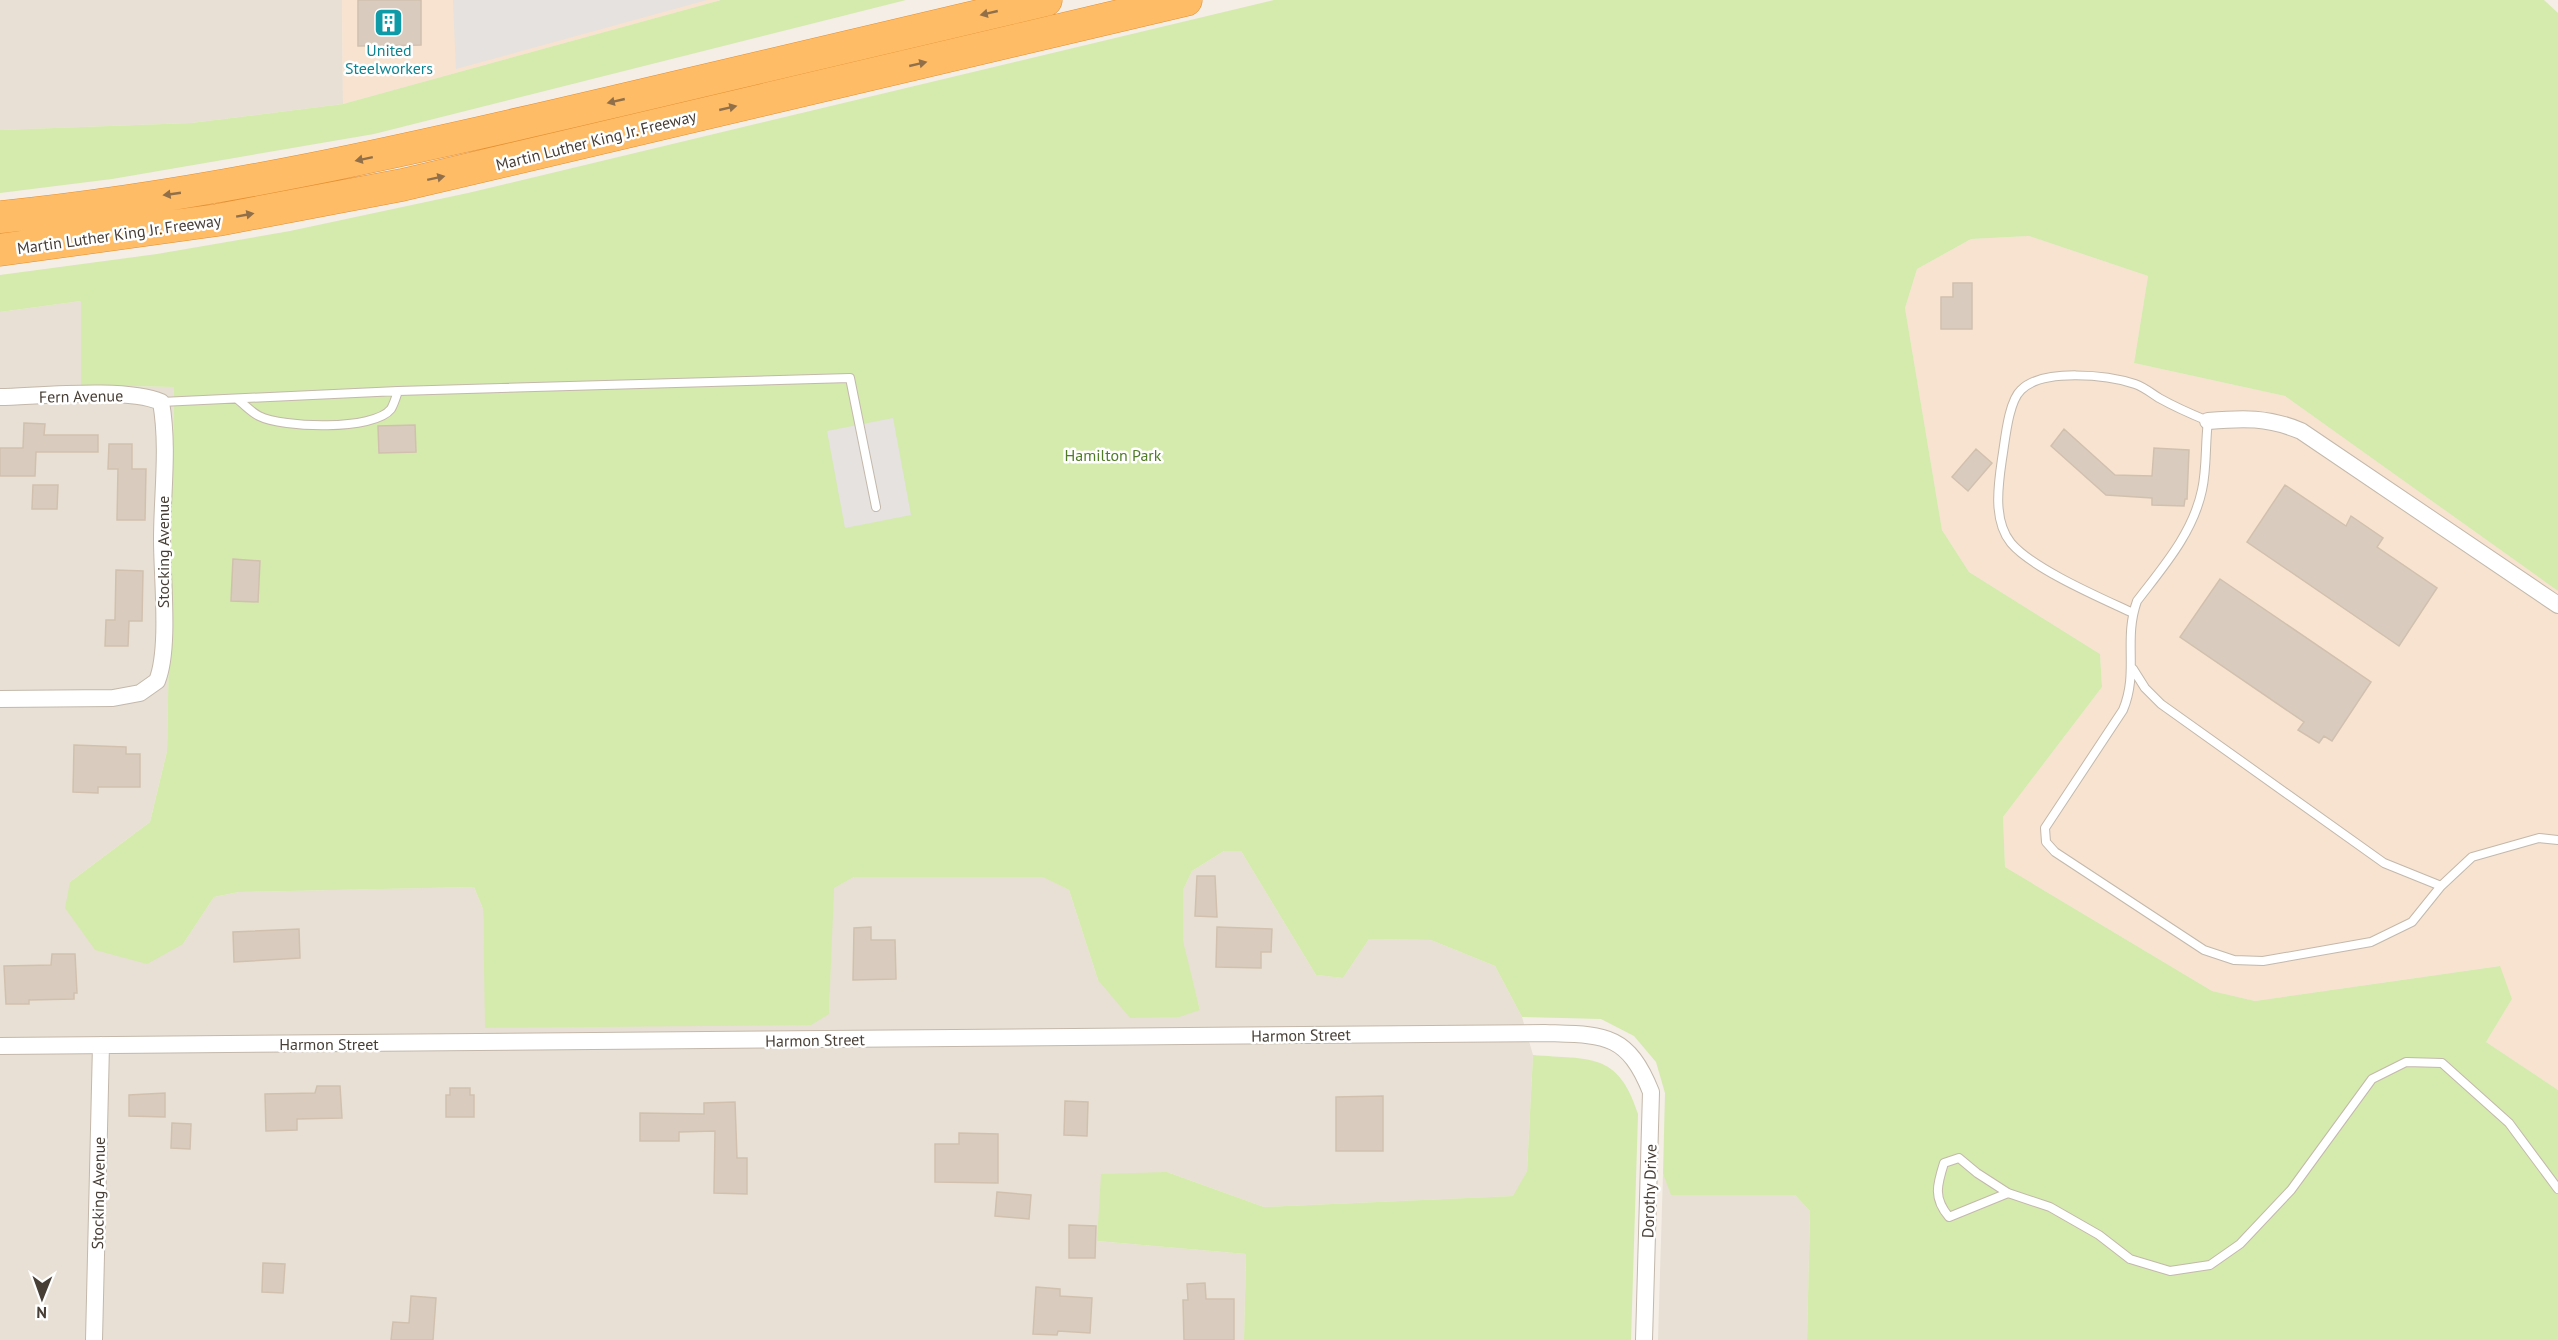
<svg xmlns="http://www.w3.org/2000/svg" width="2558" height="1340" font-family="'PT Sans',sans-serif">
<rect width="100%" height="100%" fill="#f4eee6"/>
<path fill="#e8e0d4" d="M0,0H342L343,104L191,123L0,130Z
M81,301V385L174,387L167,751L150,822L70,882L183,944L214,897L239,892L474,887L483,909L486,1028L829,1014L833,888L854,877H1044L1069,890L1098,980L1200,1010L1182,941L1183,890L1192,871L1224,851H1241L1316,975L1343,978L1369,939L1431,940L1495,966L1522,1017L1533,1055L1527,1171L1514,1196L1264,1207L1167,1172L1097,1241L1246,1254L1244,1340H0V312Z
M1663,1174L1672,1195H1795L1810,1211L1807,1340H1658Z"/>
<path fill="#f7e3d0" d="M342,0H721L343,104Z
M2029,236L2148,276L2134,363L2285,396L2558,591V1090L2486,1042L2512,999L2499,966L2255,1001L2212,991L2005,867L2003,817L2102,687L2100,654L1969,572L1942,530L1905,308L1917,269L1971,239Z"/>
<path fill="#d5eaad" d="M721,0H906L374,134L112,179L0,193V130L191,123L343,104Z
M1274,0H2544L2558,13V591L2285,396L2134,363L2148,276L2029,236L1971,239L1917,269L1905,308L1942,530L1969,572L2100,654L2102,687L2003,817L2005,867L2212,991L2255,1001L2500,966L2512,999L2486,1042L2558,1090V1340H1807L1810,1211L1795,1195H1671L1663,1174L1665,1093L1656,1062L1634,1036L1601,1019L1522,1017L1495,966L1431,940L1369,939L1343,978L1316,975L1241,851H1224L1192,871L1183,890V941L1200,1010L1179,1017L1130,1018L1098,980L1069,890L1043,877H854L834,888L829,1014L811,1025L485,1028L483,909L474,887L239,892L214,897L183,944L147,964L95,950L65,908L70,882L150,822L167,751L174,387L81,385V301L0,312V275L157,254L290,231L468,193Z
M1533,1055C1590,1060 1618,1051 1638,1114L1631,1340H1244L1246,1254L1097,1241L1101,1174L1167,1172L1264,1207L1513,1196L1527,1171Z"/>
<path fill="#e5e2df" d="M453,0H707L456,69Z
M893,418L911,515L845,528L827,431Z"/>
<path fill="#d9ccbe" stroke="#d1c0ae" stroke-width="1.5" d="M358,0H421V45L358,46Z
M1953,283H1972V329H1941V297H1953Z
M24,423L45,424L44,435H98V452H36L35,476H0V448H23Z
M415,425L416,452L379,453L378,426Z
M2064,429L2115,475L2152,476L2154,448L2189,450L2187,499H2185L2184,506L2152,505V498L2106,495L2051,446Z
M109,444H132V469H146L145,520H117L118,469H108Z
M1976,449L1992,463L1968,491L1952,477Z
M33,485H58L57,509H32Z
M2285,485L2346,526L2351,516L2383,538L2377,547L2437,588L2399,646L2247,542Z
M233,559L260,561L258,602L231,601Z
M116,570L143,571L142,621H129L128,646H105L106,620H115Z
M2220,579L2371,682L2332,741L2324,736L2319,743L2298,730L2304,722L2180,637Z
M74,745L126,747V754H140V787H98V793L73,792Z
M1197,876H1215L1217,917L1195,916Z
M871,927V940H895L896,979L853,980L854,928Z
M1217,927L1272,929L1271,952H1261V968L1216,967Z
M299,929L300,958L234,962L233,932Z
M52,954H75L77,993H74V999L29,1000V1004H6L4,966L51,965Z
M317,1086H340L342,1118L297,1119V1130L266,1131L265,1094L315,1093Z
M450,1088H470V1095H474V1117H446V1095H450Z
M165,1093V1117L129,1116V1095Z
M1383,1096V1151H1336V1097Z
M1065,1101L1088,1102L1087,1136L1064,1135Z
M735,1102L737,1158H747V1194L714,1193L715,1131L679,1132V1141H640V1113L704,1114V1103Z
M172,1123L191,1124L190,1149L171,1148Z
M959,1133L998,1134V1183L935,1182V1144H959Z
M997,1192L1031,1195L1029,1219L995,1216Z
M1069,1225L1096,1226L1095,1258H1069Z
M263,1263L285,1264L283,1293L262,1292Z
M1205,1283L1206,1299H1234V1340H1184L1183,1300H1188L1187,1284Z
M1036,1287L1060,1289V1296L1092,1298L1090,1333L1058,1331L1057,1335L1033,1334Z
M411,1296L436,1298L433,1340H391L393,1322L409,1323Z"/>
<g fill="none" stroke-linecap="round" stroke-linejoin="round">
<defs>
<path id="lane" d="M237,399C244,404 251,412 259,416C282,428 374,431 391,409C394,404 396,397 398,391
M161,402L398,391L850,378L876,507
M2133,613C2101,598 2033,569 2011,543C1993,521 1998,486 2002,459C2005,442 2008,402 2021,390C2043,368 2108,375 2135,384C2144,387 2151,393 2159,398C2175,407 2191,414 2208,421C2205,444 2207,468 2202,490C2193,533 2163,567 2137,601C2123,640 2139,672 2123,710L2045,828L2046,842L2055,852L2204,950L2234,960L2263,961L2371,942L2412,922L2441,886L2472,857L2539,838L2558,840
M2133,669L2145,688L2161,704L2384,863L2441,886
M2008,1193L1949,1217C1933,1198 1937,1185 1944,1163L1959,1158L1977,1173L2008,1193L2050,1207L2099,1235L2130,1259L2170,1271L2210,1265L2240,1244L2291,1190L2372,1079L2406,1062L2442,1063L2509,1123L2558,1189"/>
<path id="street" d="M0,397C40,396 127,387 161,402C169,448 162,494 162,540C162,578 170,649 157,681L140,693L113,698L0,699
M2208,421C2243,418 2268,417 2301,431L2558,605
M0,1046L1545,1033C1603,1035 1627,1032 1651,1092L1644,1340
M94,1340L101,1045"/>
<path id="highway" d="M0,217C209,196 413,149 617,101C760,67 903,33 1046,0
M0,250L218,220L402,185L1186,0"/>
</defs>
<use href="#lane" stroke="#c3b8ab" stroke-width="10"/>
<use href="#street" stroke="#c3b8ab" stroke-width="18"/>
<use href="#highway" stroke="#e58f2f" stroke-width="33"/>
<use href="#lane" stroke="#fff" stroke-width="8"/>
<use href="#street" stroke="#fff" stroke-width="16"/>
<use href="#highway" stroke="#ffbc66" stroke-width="32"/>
</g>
<defs><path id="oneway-solid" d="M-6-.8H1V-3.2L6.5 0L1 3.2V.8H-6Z" transform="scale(1.5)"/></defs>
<g fill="#917049">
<use href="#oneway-solid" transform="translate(989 13) rotate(167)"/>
<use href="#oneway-solid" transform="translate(918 64) rotate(-13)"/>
<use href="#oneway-solid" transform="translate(616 101) rotate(167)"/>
<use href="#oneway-solid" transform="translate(728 108) rotate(-13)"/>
<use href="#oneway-solid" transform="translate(364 159) rotate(168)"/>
<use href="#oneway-solid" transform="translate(436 178) rotate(-12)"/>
<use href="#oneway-solid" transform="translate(172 194) rotate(172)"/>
<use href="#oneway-solid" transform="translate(245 215) rotate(-10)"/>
</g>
<defs>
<symbol id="building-square" viewBox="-11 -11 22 22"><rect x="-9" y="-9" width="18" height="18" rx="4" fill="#0f9aa8" stroke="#fff"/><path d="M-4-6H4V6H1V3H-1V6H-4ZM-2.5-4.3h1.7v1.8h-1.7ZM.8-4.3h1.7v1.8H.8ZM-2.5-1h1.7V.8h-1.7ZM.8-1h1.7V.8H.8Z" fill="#fff"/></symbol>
</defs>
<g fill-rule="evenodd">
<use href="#building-square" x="372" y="6" width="33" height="33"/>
</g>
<g text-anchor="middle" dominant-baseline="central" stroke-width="5" stroke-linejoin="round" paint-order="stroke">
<g font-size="16" fill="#0d838f" stroke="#fff">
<text x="389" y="50">United<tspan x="389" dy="18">Steelworkers</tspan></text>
</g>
<g font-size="16" fill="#473e35" stroke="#fff">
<text transform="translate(596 140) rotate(-14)">Martin Luther King Jr. Freeway</text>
<text transform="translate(119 234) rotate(-8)">Martin Luther King Jr. Freeway</text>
<text transform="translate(81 396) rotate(-1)">Fern Avenue</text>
<text transform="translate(163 552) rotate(-90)">Stocking Avenue</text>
<text transform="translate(1301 1035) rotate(-1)">Harmon Street</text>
<text transform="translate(815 1040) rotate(-1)">Harmon Street</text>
<text x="329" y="1044">Harmon Street</text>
<text transform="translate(1649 1191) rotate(-88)">Dorothy Drive</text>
<text transform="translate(98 1193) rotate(-89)">Stocking Avenue</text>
</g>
<g font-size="16" fill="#4f7c25" stroke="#fff">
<text x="1113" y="455">Hamilton Park</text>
</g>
</g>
<g transform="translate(42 1298) rotate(181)" stroke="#ffffff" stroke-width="4.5" paint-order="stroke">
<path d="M0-4.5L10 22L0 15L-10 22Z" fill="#473e35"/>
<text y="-9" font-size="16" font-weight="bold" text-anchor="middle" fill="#473e35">N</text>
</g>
</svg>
